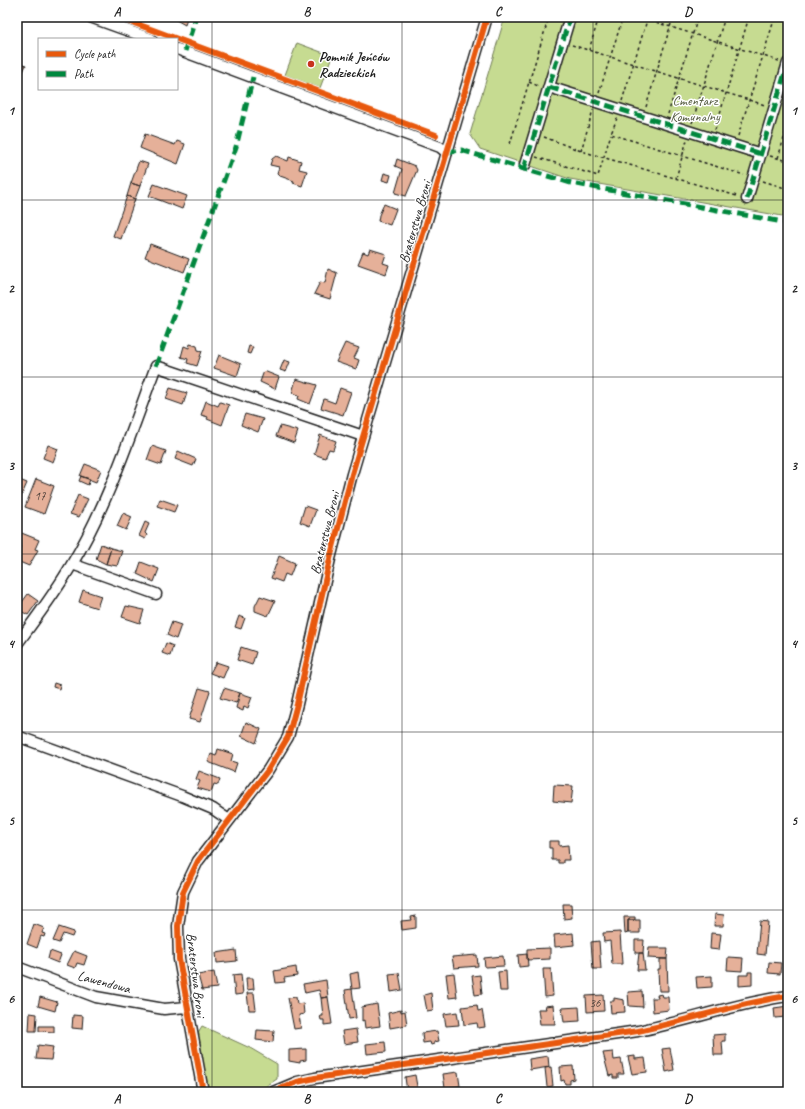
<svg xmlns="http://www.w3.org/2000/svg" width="805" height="1109" font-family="Caveat,sans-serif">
<rect width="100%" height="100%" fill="#fff"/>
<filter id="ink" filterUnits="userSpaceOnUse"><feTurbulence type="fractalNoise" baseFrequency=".025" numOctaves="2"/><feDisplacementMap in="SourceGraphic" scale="8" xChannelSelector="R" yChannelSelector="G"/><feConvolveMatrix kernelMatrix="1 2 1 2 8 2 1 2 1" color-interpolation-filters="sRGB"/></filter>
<g filter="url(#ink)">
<path fill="#c6db91" stroke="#717c56" d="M505,17H788V217L570,179L480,149L470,134Z
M297,43L332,56L320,88L285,75Z
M202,1026L250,1048L277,1064V1079L257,1092H207L197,1034Z"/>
<path fill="#e5b099" stroke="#1c1c1c" d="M171,17H187L185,25Z
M20,63L26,65L19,81H21L17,92V64L19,65Z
M145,134L175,145L177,141L185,144L178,164L140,148Z
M276,156L288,161L289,157L301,161L299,169L307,171L302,186L293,183L294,181L280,176L277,173L279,167L270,165L272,159Z
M397,159L415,166L417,170L406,196L395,193L402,169L395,166Z
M139,161L148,164L140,186L131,183Z
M384,173L391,175L389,182L382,180Z
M131,183L140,186L135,199L127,196Z
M154,184L187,196L182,209L149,196Z
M127,196L135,199L121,239L113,236Z
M384,204L396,209L390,225L378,221L379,215Z
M150,244L189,259L184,272L145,257Z
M370,249L386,254L383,263L389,265L386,274L358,264L363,252L368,254Z
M328,269L337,273L330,299L314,294L320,282L325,283Z
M345,343L359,348L354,358L359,360L356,369L336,362Z
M190,344L197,346L198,350L202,351L197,366L187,363L188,359L181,357L184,346L189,348Z
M249,346L253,347L250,354L247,353Z
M219,355L241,364L237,376L214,368Z
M284,360L290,362L286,372L280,370Z
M264,371L279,377L275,389L260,382Z
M296,379L317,385L310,404L298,399L299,395L292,393Z
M170,388L187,393L183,405L166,399Z
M340,388L351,392L343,415L321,408L324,399L335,403Z
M206,401L218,406L220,402L229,405L222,425L207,419L208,417L201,415Z
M245,414L263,419L258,432L241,425Z
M280,426L298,431L294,443L276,436Z
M320,435L336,441L333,450L329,449L325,458L314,454Z
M48,445L58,449L53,462L43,458Z
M152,446L166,451L161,465L147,460Z
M178,451L196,459L193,466L175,459Z
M85,464L101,470L96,482L80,476Z
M81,476L90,479L88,485L79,481Z
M17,479L27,483L17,506Z
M36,479L54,486L44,514L25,507Z
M78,495L88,499L79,517L70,514Z
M160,499L177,505L174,512L157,506Z
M305,506L316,510L310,526L300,522Z
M123,513L132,517L126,530L117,526Z
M145,522L149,524L145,533L147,535L145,539L139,536Z
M19,532L39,540L35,549L38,550L29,566L17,561L21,544L17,543Z
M101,544L111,548L106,564L96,559Z
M111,548L122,551L117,566L106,564Z
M279,556L295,563L290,576L285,574L282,582L271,578Z
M141,562L159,569L154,582L137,574Z
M83,590L101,596L97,608L79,602Z
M28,594L38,601L28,615L17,609Z
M260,596L275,601L268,616L255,611V606Z
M126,606L144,610L140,623L122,617Z
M239,616L245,618L241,629L235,627Z
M17,617L22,619L18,629H17Z
M172,622L181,625L176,639L167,635Z
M166,643L173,646L170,656L162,653Z
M241,647L256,652L252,665L237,660Z
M216,662L228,666L223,678L210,673Z
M54,683L60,685L59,689L53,687Z
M199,688L210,691L200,722L189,719Z
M224,688L240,693L236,703L220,698Z
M240,693L252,697L248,708L244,706L243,711L236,708Z
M246,722L261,729L256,743L241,736Z
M218,749L233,754L231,761L237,763L234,772L208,762L211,754L216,756Z
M199,771L220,779L218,785L214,784L211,792L197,788L200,781L196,779Z
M554,785L573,786L571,803L553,801Z
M549,841H559V846L568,845L569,860H563V863H558V860H552V848H549Z
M563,904H571L572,918L564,919Z
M715,914L724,915L723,926H714Z
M416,916V928L402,930L401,921L412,920L411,917Z
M624,917H635V920H628V933L625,934Z
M628,920H640V933H628Z
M760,921L768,922L765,955L757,954Z
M34,924L44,928L42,933L45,934L44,937L41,936L37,948L27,944Z
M59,927L74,932L72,937L63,934L59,943L53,941Z
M620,932L622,964H612L610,941L604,942L603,933Z
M573,933L574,945L555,947L554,935Z
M711,933L721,934L719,950L710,949Z
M635,940H644L643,953H635Z
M599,941L601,969H593L591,942Z
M550,948V959L527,960V949Z
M649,948H668L667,959L648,958Z
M236,950L237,961L217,963L216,953Z
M50,951L61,955L58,963L48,959Z
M74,951L87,956L84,965L77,963L75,968L67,965Z
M639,953H643L645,970H637Z
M527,954L528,966L519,967L518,955Z
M477,955L478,966L454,968L452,957Z
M503,956L504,966L485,967L484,958Z
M728,957L743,958L742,971L727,970Z
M660,959H667L668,991H659L658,969H660Z
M769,962L781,963L780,974L768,973Z
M296,967L297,976L284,978L285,982L276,983L274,971Z
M543,969H551L553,996L545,997Z
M506,971L507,991H500L498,972Z
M214,972L217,988L202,990L198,975Z
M358,972L360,988L352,989L350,974Z
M748,972H752V985L739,986V975H748Z
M399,973L402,990L391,992L389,974Z
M454,973L457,997L449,998L446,974Z
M241,974L243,994L235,995L233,975Z
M480,975L482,994L475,995L472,976Z
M712,976V987L697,988L696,977Z
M246,978H253L254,989L247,990Z
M326,980L328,997L321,998L319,990L305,993L303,984Z
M352,989L356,1018L349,1019L345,990Z
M642,991L643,1007L629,1006L628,992Z
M247,993H254L256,1010H249Z
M431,993L433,1010L427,1011L424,995Z
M662,994L663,997H668L669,1010L653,1012L652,998H658L657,995Z
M603,995L604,1011L587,1012L586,996Z
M40,997L57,1002L55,1011L38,1006Z
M296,997L297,1004L303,1003L304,1014L299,1015L301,1028L294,1029L288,998Z
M328,997L332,1024L324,1025V1020H321L320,1016H323L321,998Z
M614,998L624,1000L625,1012L611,1013L610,1001H614Z
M377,1004L380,1026L365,1028L364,1020L362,1021V1007Z
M477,1005L478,1011L482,1010L485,1027L478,1028L477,1023L464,1025L462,1007Z
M553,1005L555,1024H540L538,1009H546L545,1006Z
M788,1006V1024L786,1017L775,1018L774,1008Z
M579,1007L580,1021L564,1022L562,1008Z
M401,1010V1012L405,1011L407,1025L390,1028L388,1013Z
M457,1012L459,1025L446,1026L444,1014Z
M30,1013L37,1014L36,1031H29Z
M73,1015L83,1016L82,1029L72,1028Z
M39,1026H54V1032L39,1031Z
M356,1029L358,1042L344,1044L342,1031Z
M257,1030L274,1031L273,1042L256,1040Z
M437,1031L439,1041L434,1042V1044L431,1045L430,1042L423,1043L422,1033Z
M725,1034V1041H722L723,1055H714L713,1035Z
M385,1042L386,1052L367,1054L366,1044Z
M38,1045L53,1047L51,1060L36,1059Z
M670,1048L674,1070L666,1072L662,1049Z
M306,1049V1060L300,1061V1063L289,1061V1050Z
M613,1052L614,1060L621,1059L624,1074H618V1078H613V1075L609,1076L603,1053Z
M548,1056L549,1067L530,1070L529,1059Z
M635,1056V1059L645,1058L647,1072L632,1074L628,1057Z
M573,1066L574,1079L570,1080V1084H565L564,1080L561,1081L560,1067Z
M551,1067L553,1086L547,1087L545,1068Z
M458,1072L460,1086L445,1088L443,1074Z
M415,1075L418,1092H407L405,1077Z
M563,1088L564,1092H555V1089Z"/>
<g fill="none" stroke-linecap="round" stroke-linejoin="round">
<defs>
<path id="minor" d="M90,17L151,39
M177,49L440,147L446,152
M549,87L761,154
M525,165L570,17
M747,199L788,63
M72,564L156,594
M17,644C36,618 56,592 72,564C109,502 131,433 156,366L363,436
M17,736L182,796L213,809L229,820
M17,967L96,997L164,1009L187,1007
M203,1092L179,959L178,926L183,892L198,861L268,770L288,737L297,704L330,559L352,474L487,17
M273,1092L297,1082L315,1078L638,1031C688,1021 737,1003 788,996"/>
</defs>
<use href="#minor" stroke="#1c1c1c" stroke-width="13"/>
<path stroke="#1c1c1c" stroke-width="1.5" stroke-dasharray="3 3" stroke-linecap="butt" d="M639,17L779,61
M572,45L765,105
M589,50L599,17
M529,82L538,86
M599,93L623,17
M622,101L648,17
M646,107L673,17
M784,111L788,112
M668,114L698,17
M617,118L611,134L744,175
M692,123L725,17
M715,130L749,17
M738,136L775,17
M544,137L581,151L737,196
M510,144L549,17
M581,151L593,110
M770,156L788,161
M536,157L598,176L611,134
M778,158L788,125
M676,178L687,140
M763,181L788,189"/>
<use href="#minor" stroke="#fff" stroke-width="10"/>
<path stroke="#00873e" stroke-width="5" stroke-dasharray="10 5" stroke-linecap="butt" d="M185,51L196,17
M549,87L761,154
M446,152L461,150L571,183L788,223
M524,169L570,17
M747,199L788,63
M156,366L236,147L253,77"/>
<defs>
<path id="cycleway" d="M118,17L436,135
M203,1092L179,959L178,926L183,892L198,861L268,770L288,737L297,704L330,559L352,474L487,17
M273,1092L297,1082L315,1078L638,1031C688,1021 737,1003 788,996"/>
</defs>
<use href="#cycleway" stroke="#fff" stroke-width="8"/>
<use href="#cycleway" stroke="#e8590c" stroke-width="6"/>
</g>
</g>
<path fill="none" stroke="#1c1c1c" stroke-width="1" stroke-opacity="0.55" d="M212,17V1092M402,17V1092M593,17V1092M17,200H788M17,377H788M17,554H788M17,732H788M17,910H788"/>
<circle fill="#c8321e" stroke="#fff" stroke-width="1.5" cx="311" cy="64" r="4"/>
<g text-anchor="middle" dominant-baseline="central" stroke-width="3" stroke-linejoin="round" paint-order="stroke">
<g font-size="12" fill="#4e413b">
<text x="40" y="496">17</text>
<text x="595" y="1003">36</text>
</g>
<g font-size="14" font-weight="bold" fill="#1c1c1c" stroke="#fff" text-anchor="start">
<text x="319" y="56">Pomnik Jeńców<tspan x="319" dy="16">Radzieckich</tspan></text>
</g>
<g font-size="14" fill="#585f45" stroke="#fff">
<text x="695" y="100">Cmentarz<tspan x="695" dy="16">Komunalny</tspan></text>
</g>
<g font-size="14" fill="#1c1c1c" stroke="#fff">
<text transform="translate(415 222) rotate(-74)">Braterstwa Broni</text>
<text transform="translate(325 533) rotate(-76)">Braterstwa Broni</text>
<text transform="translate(196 975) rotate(83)">Braterstwa Broni</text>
<text transform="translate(104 982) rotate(15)">Lawendowa</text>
</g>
</g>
<rect width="805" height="1109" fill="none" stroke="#fff" stroke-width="44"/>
<rect x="38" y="38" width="140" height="52" fill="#ffffff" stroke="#a4a4a4"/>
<rect x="46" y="51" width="20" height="6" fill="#e8590c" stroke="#a4a4a4"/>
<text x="74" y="58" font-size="12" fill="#1c1c1c">Cycle path</text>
<rect x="46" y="71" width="20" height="6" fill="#00873e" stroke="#a4a4a4"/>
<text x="74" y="78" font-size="12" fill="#1c1c1c">Path</text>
<rect x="22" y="22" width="761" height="1065" fill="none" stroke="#1c1c1c" stroke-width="1.5"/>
<g font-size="13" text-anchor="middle" font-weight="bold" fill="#1c1c1c">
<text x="117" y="16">A</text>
<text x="307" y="16">B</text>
<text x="498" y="16">C</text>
<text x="688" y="16">D</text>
<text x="11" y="115">1</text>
<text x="794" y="115">1</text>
<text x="11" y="293">2</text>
<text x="794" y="293">2</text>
<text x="11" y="470">3</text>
<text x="794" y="470">3</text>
<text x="11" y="648">4</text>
<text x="794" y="648">4</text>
<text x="11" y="825">5</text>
<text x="794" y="825">5</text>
<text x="11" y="1003">6</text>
<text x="794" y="1003">6</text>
<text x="117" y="1103">A</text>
<text x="307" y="1103">B</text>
<text x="498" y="1103">C</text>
<text x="688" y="1103">D</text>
</g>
</svg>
